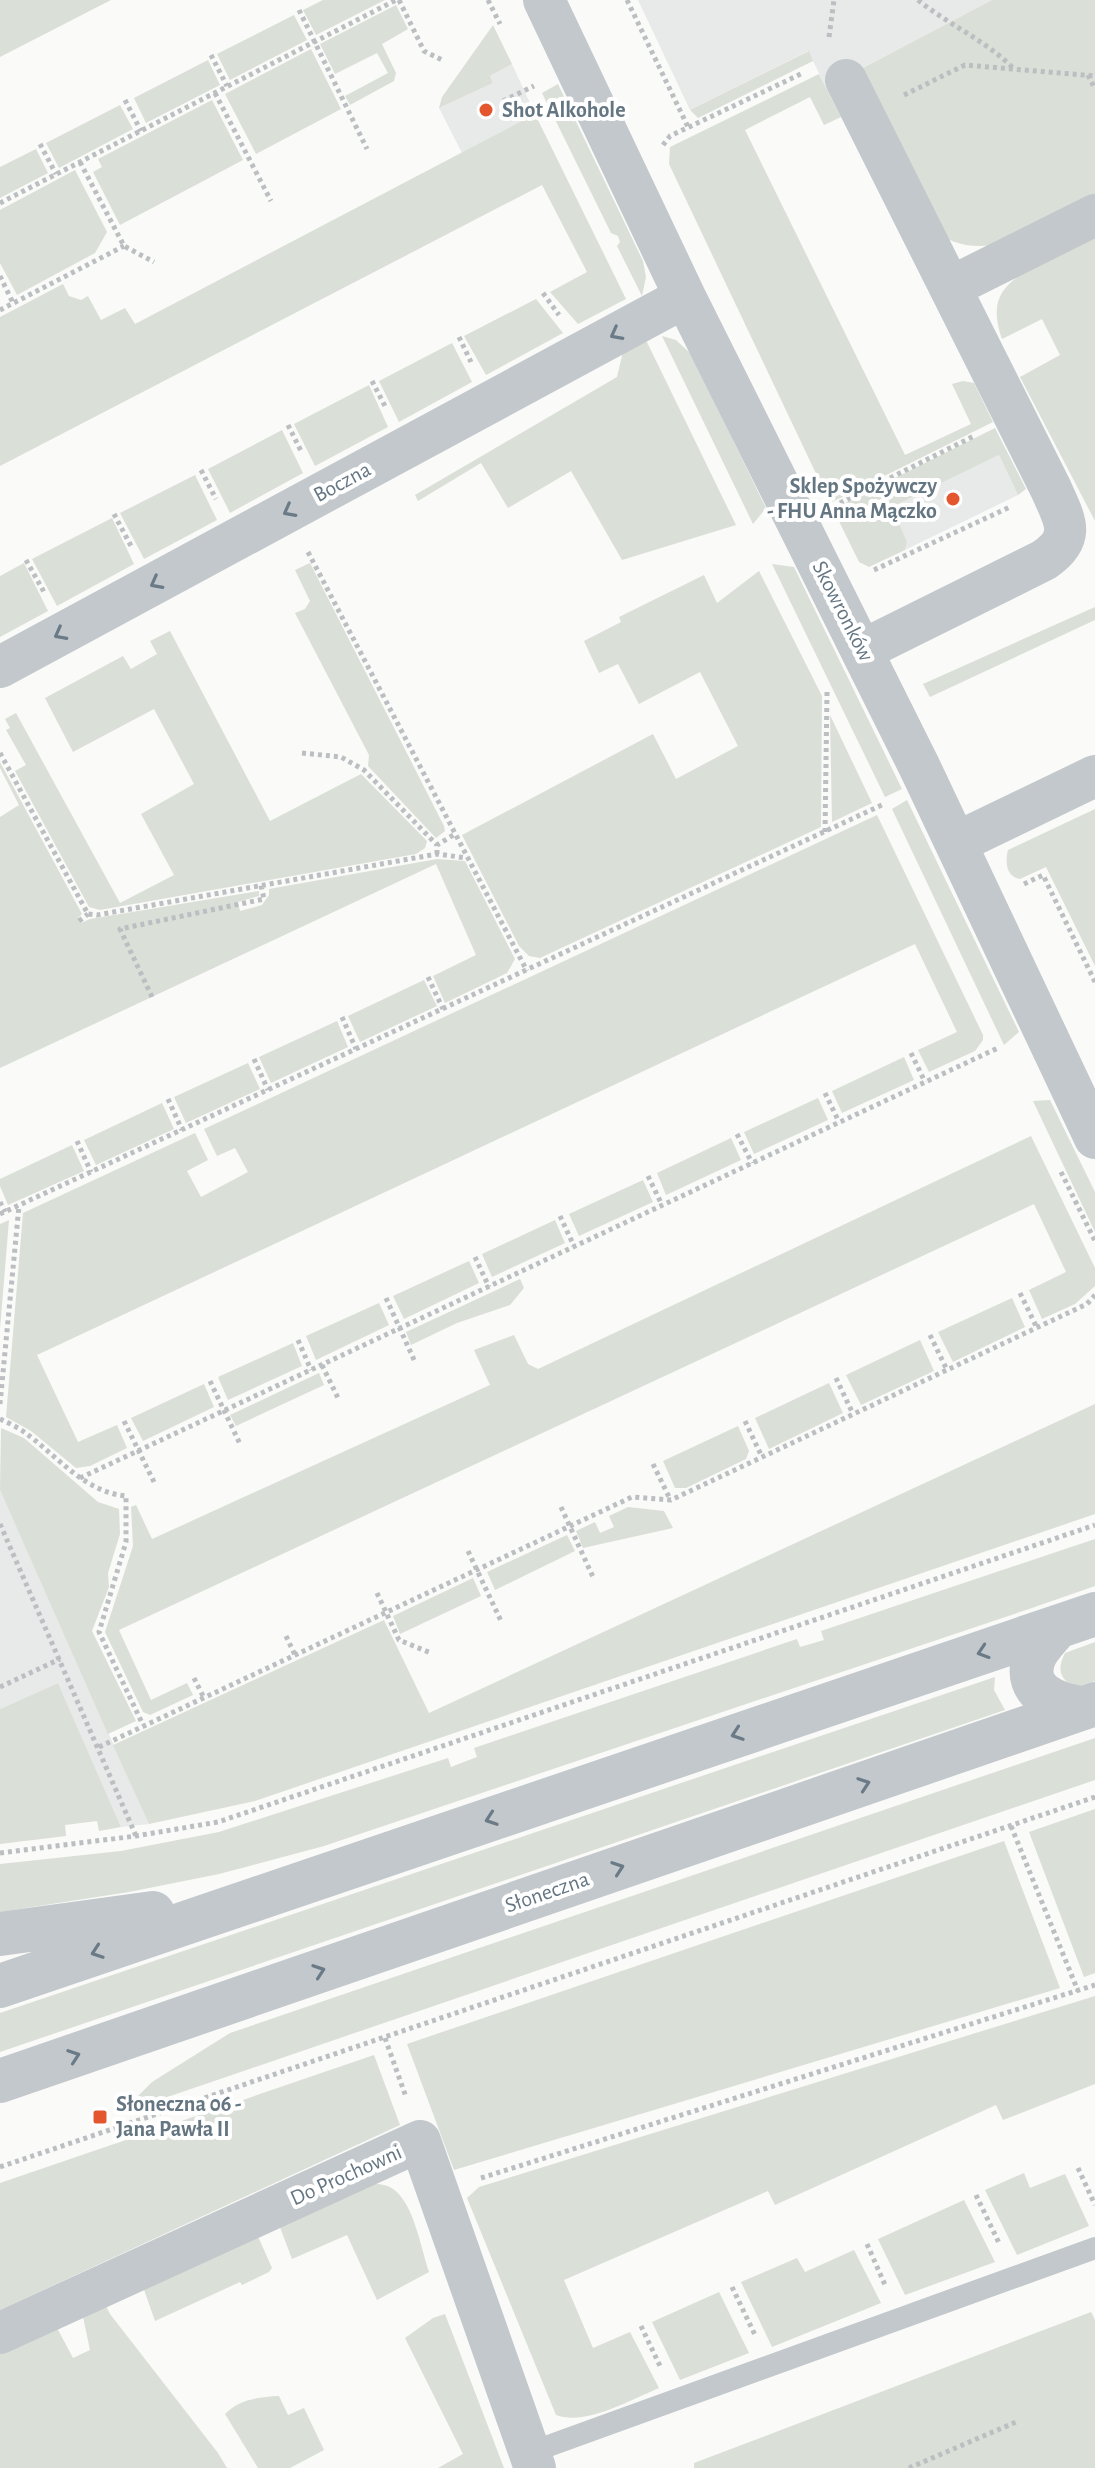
<svg xmlns="http://www.w3.org/2000/svg" width="1095" height="2468" font-family="'Alegreya Sans',sans-serif">
<rect width="100%" height="100%" fill="#fafaf8"/>
<path fill="#e8e9e9" d="M638,0H992L826,87L808,51L690,110Z
M512,64L535,114L462,153L439,108L493,83L490,76Z
M999,455L1018,495L905,550L907,542L892,507Z
M0,1490L149,1824L121,1827L58,1683L0,1709Z"/>
<path fill="#dadfd7" d="M0,0H111L0,57Z
M323,0H385L316,35L303,10Z
M992,0H1095V196L992,245C975,247 961,246 946,238L857,71Z
M396,5L408,29L382,44L396,73L394,81L350,105L345,96L388,73L377,53L335,74L320,44Z
M294,15L307,40L230,80L217,54Z
M493,25L512,64L490,76L493,83L439,108L442,97Z
M311,49L341,109L256,154L225,94Z
M809,51L813,61L698,118L690,110Z
M208,60L220,85L146,123L134,98Z
M819,74L841,117L824,125L810,97L745,130L905,455L971,424L952,384L963,381L974,383L993,422L830,503L669,164L670,147Z
M558,84L643,261L646,277L642,296L617,246L620,242L618,236L611,233L542,93Z
M212,100L243,160L120,225L93,172L102,167L98,159Z
M120,105L133,129L59,168L46,143Z
M535,114L626,299L578,324L550,292L587,272L542,185L0,466V317L63,284L69,296L81,300L88,296L101,320L125,308L135,324Z
M36,149L48,173L0,198V167Z
M75,170L107,232L95,253L17,295L0,263V210Z
M1095,237V521L1020,377L1060,355L1042,319L1002,339C986,294 1008,280 1044,262C1061,254 1078,245 1095,237Z
M536,299L563,333L486,375L464,336Z
M643,334L736,525L622,560L571,471L508,508L481,463L418,501L415,495L617,377L625,343Z
M662,336L676,340L691,354L766,508L753,524Z
M452,343L472,382L399,422L379,381Z
M369,385L388,427L315,466L294,424Z
M995,428L1026,489L1018,495L999,455L892,507L907,542L905,550L869,567L859,562L833,509Z
M282,430L303,473L230,513L208,469Z
M195,475L217,520L144,559L120,513Z
M112,518L134,564L57,606L32,559Z
M24,563L48,611L0,637V576Z
M310,563L444,826L445,831L436,838L368,766L369,755L295,613L305,609L310,601L295,570Z
M772,564L794,567L902,789L885,797Z
M759,571L822,696L821,827L540,958L529,956L519,946L462,835L653,734L676,779L738,746L700,672L639,704L618,664L599,673L584,641L621,622L619,617L704,575L717,603Z
M1095,607V620L930,697L923,684Z
M170,631L270,821L361,774L427,841L425,848L416,854L100,910L89,907L15,771L26,765L6,730L10,728L5,719L16,713L120,903L174,875L141,814L194,784L154,709L73,752L45,698L123,656L131,669L157,654L150,641Z
M830,715L872,803L832,822Z
M0,762L82,914L78,918L81,923L90,919L259,891V896L238,902L240,911L262,905L269,895V889L437,859L465,861L515,959L507,973L445,1003L433,976L476,955L436,864L0,1068V817L19,805L0,768Z
M907,800L1019,1032L1004,1045L892,809Z
M1095,809V966L1046,867L1020,879C1006,877 1005,862 1008,850Z
M877,815L983,1035V1040L975,1051L929,1072L918,1050L957,1032L915,944L37,1355L78,1442L117,1425L127,1448L90,1466L76,1468L31,1431L6,1417L23,1213L195,1133L208,1160L187,1171L201,1197L248,1172L235,1148L217,1156L204,1129Z
M424,980L437,1006L360,1042L348,1016Z
M337,1021L348,1047L271,1083L259,1057Z
M904,1057L914,1080L842,1113L832,1091Z
M248,1063L260,1089L186,1123L174,1097Z
M818,1098L828,1120L754,1154L744,1132Z
M1050,1100L1095,1192V1232L1033,1101Z
M162,1103L174,1129L96,1165L84,1140Z
M1031,1136L1095,1268V1286L1075,1304L1042,1319L1029,1290L1066,1272L1034,1204L119,1630L151,1700L187,1683L193,1695L150,1715L143,1712L105,1632L133,1546L131,1507L136,1505L152,1539L490,1385L474,1350L514,1335L528,1364L538,1369Z
M731,1138L741,1160L666,1195L657,1173Z
M72,1145L84,1171L8,1205L0,1186V1179Z
M643,1180L653,1202L579,1236L569,1214Z
M9,1220L0,1329V1224Z
M555,1220L565,1243L492,1277L482,1254Z
M469,1261L479,1283L404,1319L393,1296Z
M520,1279L524,1288L510,1305L457,1323L411,1345L406,1332Z
M1012,1298L1025,1327L953,1362L938,1332Z
M379,1303L389,1325L316,1360L306,1336Z
M920,1340L934,1371L861,1405L846,1375Z
M293,1343L302,1366L228,1400L218,1377Z
M319,1373L324,1385L236,1426L230,1415Z
M829,1383L843,1413L769,1449L755,1418Z
M204,1384L214,1407L143,1441L131,1418Z
M1095,1404V1514L255,1801L149,1824L113,1745L384,1620L429,1713Z
M738,1426L749,1451L746,1459L686,1488H675L663,1461Z
M1,1428L24,1438L98,1502L119,1509L120,1534L108,1573L109,1587L92,1631L136,1721L108,1734L0,1490Z
M628,1507L664,1511L673,1528L583,1548L576,1531L595,1522L600,1533L614,1527L609,1516Z
M567,1535L575,1551L495,1590L487,1572Z
M1095,1539V1586L1029,1609L324,1846L219,1874L129,1892L0,1912V1864L121,1851L219,1832L448,1758L451,1767L477,1757L474,1748L797,1639L800,1647L824,1640L821,1631Z
M473,1578L481,1596L400,1634L393,1616Z
M1095,1642V1681L1075,1687C1059,1679 1057,1669 1065,1653Z
M995,1677L994,1690L1005,1710L0,2052V2013Z
M58,1683L121,1827L99,1831L97,1821L65,1825L66,1836L0,1844V1709Z
M1095,1738V1780L141,2106L138,2096L152,2082L230,2033Z
M1095,1809V1973L1084,1977L1029,1832Z
M1004,1841L1060,1988L454,2170L407,2044Z
M1095,1996V2084L1003,2120L996,2105L775,2205L768,2191L564,2280L593,2348L630,2332L659,2388C630,2400 586,2426 556,2415L467,2198L479,2187Z
M374,2055L400,2125L0,2310V2183Z
M1024,2173L1030,2188L1065,2174L1089,2226L1017,2255L985,2190Z
M368,2183C377,2184 386,2184 393,2189C414,2203 421,2249 429,2272L377,2300L347,2235L292,2259L278,2222Z
M964,2200L995,2262L905,2295L878,2239Z
M256,2232L272,2268L269,2272L242,2285L240,2282L155,2321L142,2284Z
M854,2250L881,2303L772,2347L741,2282L797,2258L805,2272Z
M719,2292L749,2353L680,2380L652,2322Z
M104,2302L110,2314L218,2453L227,2468H0V2350L55,2324L73,2358L90,2350L82,2312Z
M1091,2312L1095,2320V2468H694V2463Z
M445,2314L504,2468H438L463,2454L405,2338L433,2318Z
M279,2396L288,2415L304,2408L324,2450L290,2468H258L225,2414C239,2399 260,2397 279,2396Z"/>
<g fill="none" stroke-linecap="round" stroke-linejoin="round">
<path stroke="#bbbfc2" stroke-width="5" stroke-dasharray="4 4" stroke-linecap="butt" d="M399,0L424,51L444,61
M488,0L500,24
M627,0L688,127
M918,0C949,25 985,40 1013,68
M299,10L367,149
M829,37L834,0
M211,55L227,86
M1088,75L1095,89
M215,93L271,201
M904,95L965,65L1095,76
M125,100L141,131
M503,101L534,86
M40,144L56,174
M663,145L670,136L803,73
M80,162L124,246L154,262
M0,203L396,0
M0,276L13,303
M543,293L559,315
M0,310L124,246
M459,337L471,362
M372,381L386,408
M288,425L302,453
M201,470L216,499
M840,503L974,436
M114,514L131,546
M308,552L527,971
M26,560L44,592
M874,570L1010,507
M0,753L88,914L97,915L437,854L467,858
M302,753L341,757L364,770L437,845
M825,832L827,692
M437,854V845L455,834
M1024,884L1043,875L1095,982
M79,921L88,914
M428,977L443,1009
M152,997L120,929L264,899L261,885
M342,1017L356,1049
M911,1053L925,1082
M254,1059L268,1090
M825,1093L839,1122
M168,1099L182,1130
M737,1134L752,1163
M77,1141L91,1172
M1061,1172L1095,1241
M648,1176L662,1205
M0,1202L5,1212
M0,1214L884,804
M560,1216L574,1246
M475,1257L489,1287
M1020,1293L1037,1328
M386,1298L415,1362
M930,1335L947,1370
M298,1340L311,1370
M322,1365L338,1398
M836,1378L853,1414
M210,1381L240,1444
M0,1404L19,1206
M0,1419C9,1423 19,1428 27,1434C59,1458 85,1492 126,1496V1542L99,1632L143,1725
M124,1421L154,1482
M745,1421L762,1457
M653,1464L670,1499
M80,1478L1000,1047
M561,1507L593,1577
M0,1524L136,1836
M468,1551L501,1621
M377,1593L399,1640L431,1653
M286,1636L295,1655
M194,1678L204,1698
M0,1687L60,1659
M99,1747L632,1497L671,1500L1087,1304L1095,1295
M1011,1826L1078,1991
M0,1853L136,1836L218,1822L1095,1525
M385,2038L406,2097
M0,2167L1095,1797
M1078,2168L1095,2205
M481,2178L1095,1985
M976,2195L999,2243
M867,2244L885,2285
M732,2287L755,2335
M641,2326L660,2366
M909,2468L1016,2422"/>
<path stroke="#c3c8cc" stroke-width="22" d="M529,2453L1095,2248"/>
<path stroke="#c3c8cc" stroke-width="42" d="M544,0L685,297L921,770L1095,1138
M846,80L1051,489C1065,521 1077,537 1044,560L863,650
M951,287L1095,215
M0,667L685,297
M956,843L1095,776
M0,2333L420,2141L535,2468"/>
<path stroke="#c3c8cc" stroke-width="44" d="M1057,1627C1050,1636 1038,1647 1034,1658C1022,1693 1057,1705 1083,1708
M0,1934L153,1913
M0,1986L1095,1614
M0,2081L1095,1704"/>
</g>
<defs><path id="oneway-chevron" d="M-2-3.5L2.5 0L-2 3.5" fill="none" stroke-width="1.6" stroke-linecap="round" stroke-linejoin="round" transform="scale(2)"/></defs>
<g stroke="#6a7a87">
<use href="#oneway-chevron" transform="translate(616 334) rotate(152)"/>
<use href="#oneway-chevron" transform="translate(289 511) rotate(152)"/>
<use href="#oneway-chevron" transform="translate(156 583) rotate(152)"/>
<use href="#oneway-chevron" transform="translate(60 634) rotate(152)"/>
<use href="#oneway-chevron" transform="translate(983 1652) rotate(162)"/>
<use href="#oneway-chevron" transform="translate(737 1734) rotate(161)"/>
<use href="#oneway-chevron" transform="translate(864 1784) rotate(-19)"/>
<use href="#oneway-chevron" transform="translate(491 1819) rotate(161)"/>
<use href="#oneway-chevron" transform="translate(618 1868) rotate(-19)"/>
<use href="#oneway-chevron" transform="translate(97 1952) rotate(161)"/>
<use href="#oneway-chevron" transform="translate(319 1971) rotate(-19)"/>
<use href="#oneway-chevron" transform="translate(74 2056) rotate(-19)"/>
</g>
<g fill="#e4572e" stroke="#fff" stroke-width="3">
<circle cx="486" cy="110" r="8"/>
<circle cx="953" cy="499" r="8"/>
<rect x="92" y="2109" width="16" height="16" rx="4"/>
</g>
<g text-anchor="middle" dominant-baseline="central" stroke-width="8" stroke-linejoin="round" paint-order="stroke">
<g font-size="22" font-weight="bold" fill="#657683" stroke="#fff" text-anchor="start">
<text x="502" y="110">Shot Alkohole</text>
<text x="937" y="486" text-anchor="end">Sklep Spożywczy<tspan x="937" dy="25">- FHU Anna Mączko</tspan></text>
<text x="116" y="2104">Słoneczna 06 -<tspan x="116" dy="25">Jana Pawła II</tspan></text>
</g>
<g font-size="22" fill="#657683" stroke="#fff">
<text transform="translate(342 482) rotate(-28)">Boczna</text>
<text transform="translate(843 611) rotate(63)">Skowronków</text>
<text transform="translate(547 1892) rotate(-19)">Słoneczna</text>
<text transform="translate(346 2175) rotate(-24)">Do Prochowni</text>
</g>
</g>
</svg>
